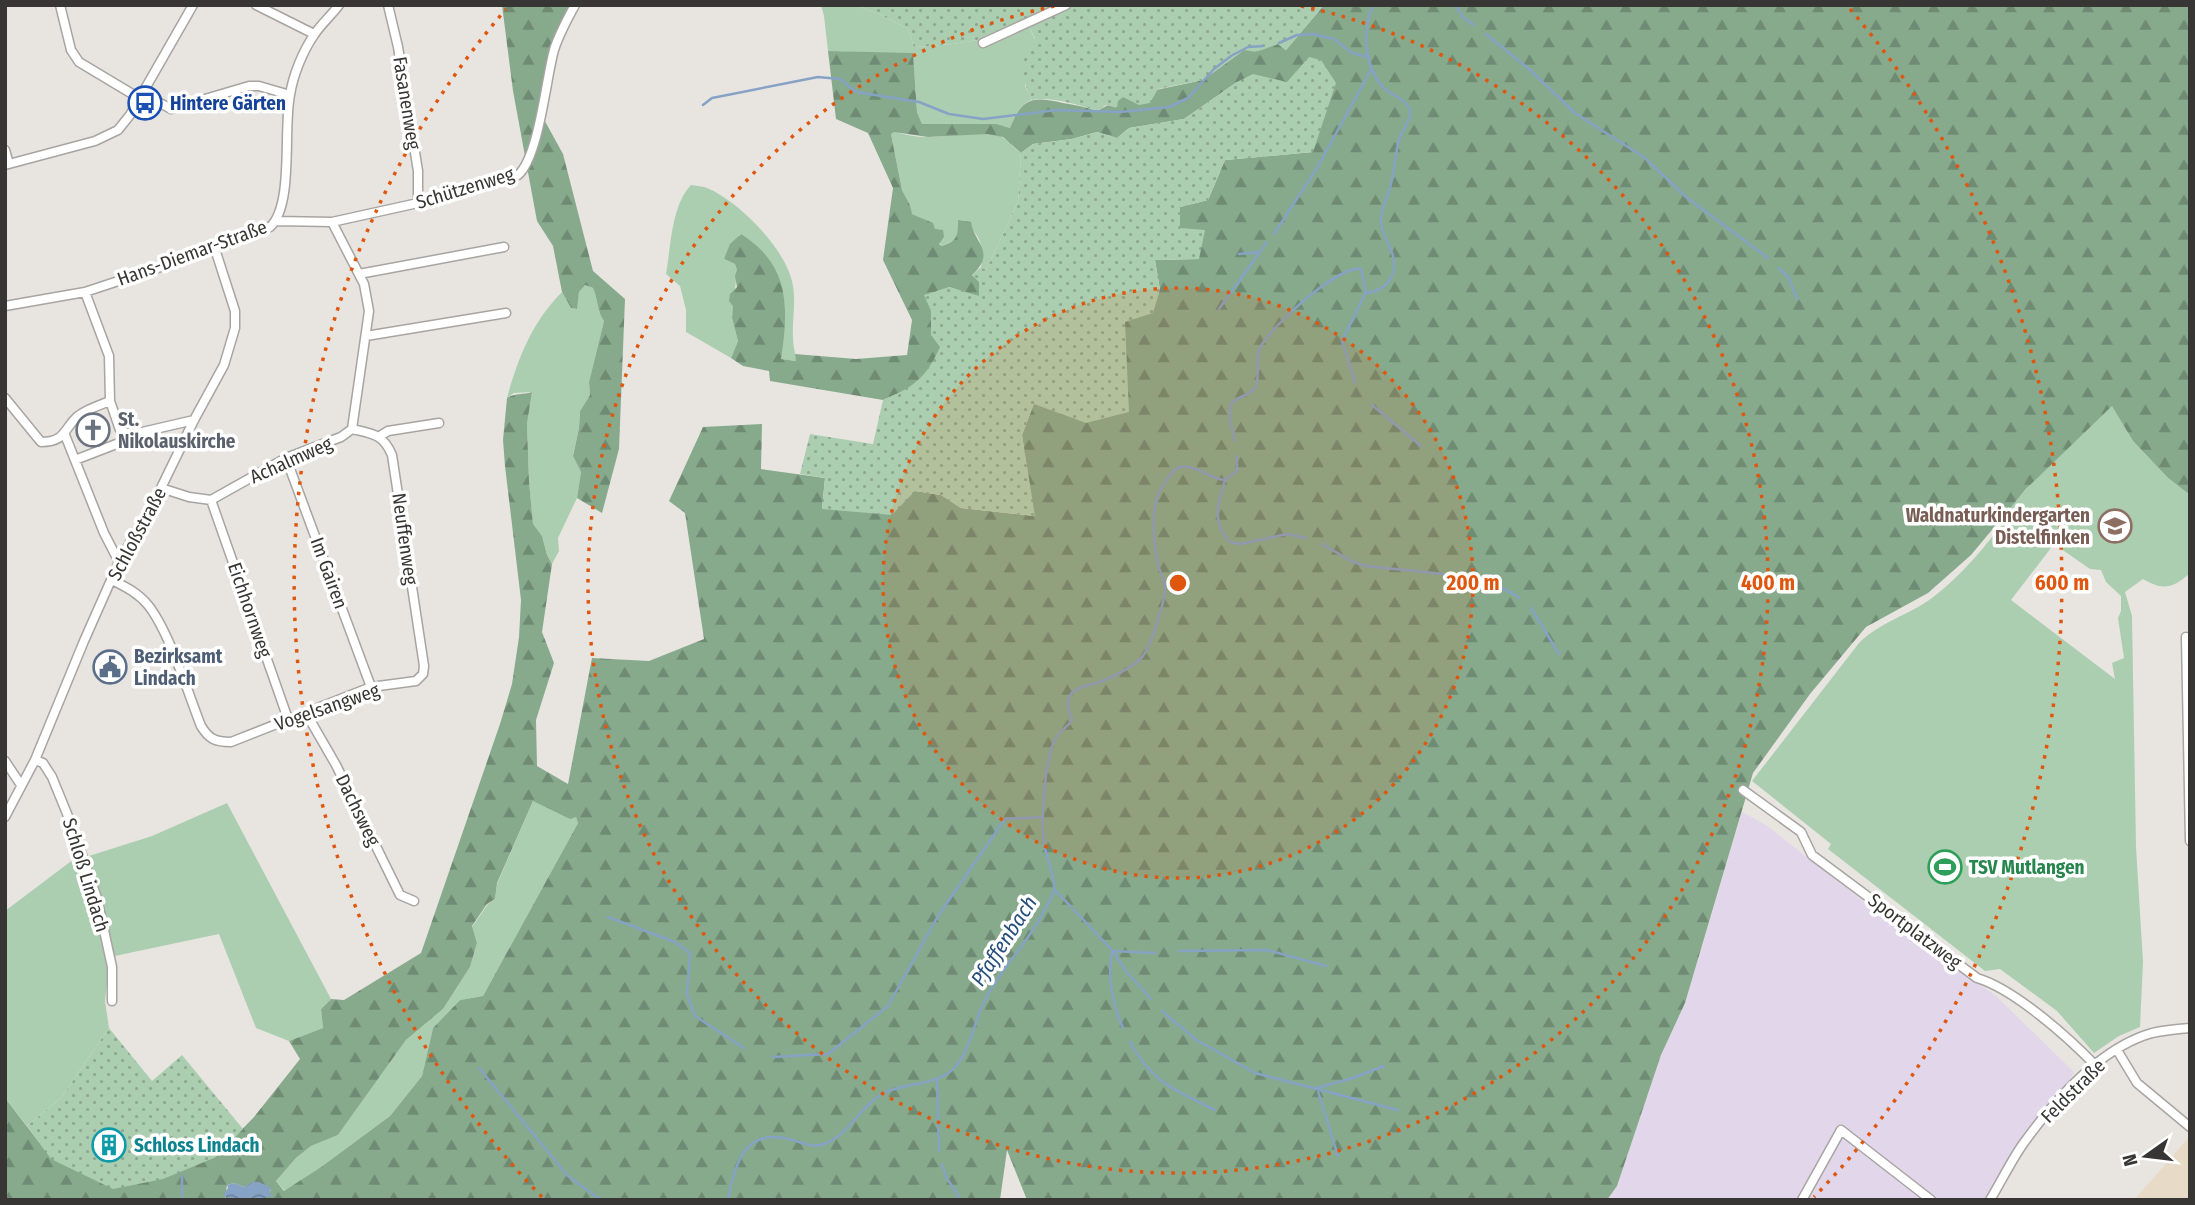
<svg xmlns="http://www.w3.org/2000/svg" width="2195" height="1205" font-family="'Fira Sans Condensed',sans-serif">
<defs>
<pattern id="forest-firs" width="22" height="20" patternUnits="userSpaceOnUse" patternTransform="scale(1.75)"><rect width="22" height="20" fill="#87aa8c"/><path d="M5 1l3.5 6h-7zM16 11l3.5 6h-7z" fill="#6f8b73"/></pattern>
<pattern id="garden-dots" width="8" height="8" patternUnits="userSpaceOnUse" patternTransform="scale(1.75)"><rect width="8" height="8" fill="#acceb0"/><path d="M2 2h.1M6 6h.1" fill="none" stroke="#8da890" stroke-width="1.8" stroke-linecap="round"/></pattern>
<pattern id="water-waves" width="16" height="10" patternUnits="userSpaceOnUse" patternTransform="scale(1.75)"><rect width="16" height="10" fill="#86a2c4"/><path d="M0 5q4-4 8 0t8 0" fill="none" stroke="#6e85a0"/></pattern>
</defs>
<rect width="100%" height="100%" fill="#e8e5e1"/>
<path fill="#e2d6eb" d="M1742,812L1766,825L1886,919L1996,996L2074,1072L2056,1104L2022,1145L1990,1200H1607L1617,1186L1661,1055L1685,1003Z"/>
<path fill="#e7dac6" d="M2190,1136V1200H2134Z"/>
<path fill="#acceb0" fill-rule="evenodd" d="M821,5H855L879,14L908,29L914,47L953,44L983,39L1026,20L1035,40L1025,86L1032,100C1020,104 1014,117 1010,128L997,124H922L917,112L913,54L828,51L824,16Z
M894,131C905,135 916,137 927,137C951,137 977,129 1000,136C1007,139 1014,148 1021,153L1018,202L986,270L981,267C983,250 983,242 972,229C961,234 954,242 942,246C928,229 939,224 911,214L910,205L902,190L891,134Z
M691,185C696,186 702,186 707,188C739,201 788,251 793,286C797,311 788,333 797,361L780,359C789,308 790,265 740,234L724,259L735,264L737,270L732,318L738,341L731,358L686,332V310L680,286L666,274C671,247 671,206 691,185Z
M585,285L593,288C598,299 597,312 604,321L589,382L590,395L580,411L579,428L573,455L581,472L577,498L558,538L559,551L552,564L547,555L542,536L533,525L529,481L527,424L532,392L514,393L507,398C518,358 532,322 562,292L571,308L576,309L579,292Z
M2112,405L2133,441L2168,478L2190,495V573C2174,588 2163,591 2143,579L2125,592L2132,616L2136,847L2143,962L2140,1027L2119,1036L2094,1053L2057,1011L2000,969L1985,971L1828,849L1831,844L1752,781L1859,643C1880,622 1909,615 1932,598C1962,575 1984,548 2006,519L2002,516L2033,482ZM2054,544L2090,569L2101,570L2106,582L2121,596V611L2118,618L2124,658L2112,663L2115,679L2011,600Z
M533,801L576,817L578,823L483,996L460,1000L433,1028L422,1076L390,1116L321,1167L285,1191L276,1181L296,1158L311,1146L338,1135L406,1040L443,1009L470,967L477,943L472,927L488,904L495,899L497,884Z
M227,803L331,999L321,1009L323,1028L289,1041L256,1028L219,934L110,957L105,1001L109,1028L61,1098L27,1126L5,1098V911L70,862L152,836Z"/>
<path fill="url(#forest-firs)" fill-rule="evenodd" d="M502,5H575L564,26L541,114L563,154L593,271L625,299L619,449L602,513L577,498L581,472L573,456L579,428L580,411L590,395L589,382L604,321C597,312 598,299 593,288L585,285L579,292L577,309L571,308L562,292L553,246L537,221L513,91Z
M1324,5H2190V495L2168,478L2133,441L2112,406L2026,489L1971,555L1928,593L1866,627L1810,694L1753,773L1685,1003L1661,1055L1617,1186L1607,1200H1027L1007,1150L1000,1200H264L271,1190L251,1185L244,1187L234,1183L227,1185L225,1200H5V1098L52,1159L214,1158L254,1117L300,1059L289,1041L323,1028L321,1009L331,999L344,1000L421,953L500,724L512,684L519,637L521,600L505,466L503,440L507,398C515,393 522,395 532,392L527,424L529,481L533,524L542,536L547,555L552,564L542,632L554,663L536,720L537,766L568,784L592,658L649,661L704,639L685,513L669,501L703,427L762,424L761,469L825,478L822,509L915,491L941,495L961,508L1034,516L1022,435L1034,403L1049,408L1125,322L1160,290L1155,260L1199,259L1180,228V207L1208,200L1225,160L1313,152L1287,83L1274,80L1237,82L1184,119L1129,128L1117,138L1097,132L1072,139L1033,144L1021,153L1003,137L987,134L928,137L894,132L891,134L902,190L910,205L912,214L933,223L935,229L943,230L944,237L939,244L942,246C958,241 958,235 958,220L971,222C974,243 997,252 972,275L980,282L979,297L949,287L931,311L932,335L941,347L929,371L908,389L883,400L770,381L769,371L743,366L731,358L738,341L732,318L733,306L729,301L730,294L737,287L735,276L737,270L735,264L724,259L730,244L741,234C790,265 789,307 781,359L796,361L795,354L856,359L907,355L912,320L883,260L893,188L868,133L836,119L828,51L913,53L917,112L922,124H997L1010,128C1022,97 1033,96 1063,103C1075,105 1086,107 1097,111L1123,97L1203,80L1244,50L1278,44L1286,50ZM533,801L570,819L576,817L578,823L483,996L460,1000L433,1028L422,1076L390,1116L321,1167L284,1191L276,1181L296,1158L311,1146L338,1135L406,1040L443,1009L470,967L477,943L472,926L487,904L495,899L497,883Z"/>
<path fill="url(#garden-dots)" d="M855,5H1324L1286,50L1278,44L1256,52L1244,50L1203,80L1158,89L1150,103L1139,105L1123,97L1118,101L1117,108L1106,105L1097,111C1081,105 1048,96 1032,100C1021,80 1021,63 1029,42L1035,39L1026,20L983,39L953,44L914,47L908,29L879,14Z
M1309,57L1321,60L1336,83L1313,152L1225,160L1208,200L1180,207V228L1205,230L1199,259L1155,260L1160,290L1153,313L1125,322L1129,412L1086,423L1034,404L1022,435L1035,516L961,508L941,495L915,491L892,515L822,509L825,478L800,474L810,434L873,444L883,400C914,387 926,378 940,347L931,335V311L924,295L949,287L979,296V282L972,275L981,267L986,270L1018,202L1021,153L1033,144L1072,139L1097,132L1117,138L1129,128L1184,119L1237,82L1253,74L1287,82Z
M109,1028L152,1081L182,1055L243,1129L214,1158L163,1179L113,1189L51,1159L27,1126L61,1098Z"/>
<path fill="url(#water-waves)" d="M253,1182H259L271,1188L269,1195L264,1200H225L226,1197L223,1195L228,1188L227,1185L234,1183L244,1187Z"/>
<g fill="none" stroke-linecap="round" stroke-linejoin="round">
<path stroke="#86a2c4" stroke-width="2.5" d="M1455,5L1464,18L1474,25
M1486,34L1529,69L1575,113L1645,158L1686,197L1768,258
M1279,43L1297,35L1313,34L1334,39L1352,53L1368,57
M703,105L712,98L818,77L840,79L856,92L919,102L949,114L983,119L1056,110L1120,112L1169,107L1188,98L1214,69L1231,56L1248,47L1263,46
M1274,234L1317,168L1372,68
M1239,254L1260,252
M1779,268L1789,278L1797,299
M1219,309L1267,242
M1355,382L1342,341L1365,294
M1372,405L1421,446
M1235,441L1230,420L1231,404C1237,397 1247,396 1253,390C1262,382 1254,360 1260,348C1270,327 1338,265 1361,269L1366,293C1385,291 1398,277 1393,256C1390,244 1381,234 1381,221C1381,209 1388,196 1391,184C1395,168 1395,152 1400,137C1403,129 1411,120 1410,112C1409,100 1390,95 1383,87C1364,66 1362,30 1373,5
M1225,480C1218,504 1211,521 1230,542L1240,544L1287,534L1306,538
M1322,544L1353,562L1366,566C1405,571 1490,573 1519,598
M1531,608L1559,654
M1054,889L1113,951L1126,971L1151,999
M608,917L675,942L690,953L687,994L695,1016L744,1048
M1179,951L1267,950L1326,966
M1162,1011L1195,1039L1255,1073L1398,1110
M1123,1028C1113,1006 1106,974 1113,951L1155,953
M1130,1042C1154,1085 1174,1089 1215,1110
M773,1057L828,1054L888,1006L938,916L1005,819L1042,817
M479,1068L568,1176L601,1200
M937,1079L939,1151
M1338,1156L1317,1088L1353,1078L1384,1066
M942,1164L946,1177L961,1200
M269,1195L272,1196
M277,1199L280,1200
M182,1200V1176
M728,1200C735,1161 746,1126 793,1140C803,1143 813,1148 824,1144C849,1135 862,1104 884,1093C907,1082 940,1086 957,1065C971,1047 974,1022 984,1002C1000,968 1029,943 1045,909C1048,904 1053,896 1054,890C1056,879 1046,856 1044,844C1041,823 1044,751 1058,735C1063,729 1068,726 1072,720C1071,715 1068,709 1068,704C1067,685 1093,686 1105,680C1118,674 1138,665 1145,653C1152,640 1166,600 1165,586C1164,579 1160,572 1158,565C1153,541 1149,503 1165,482C1169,476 1173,469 1180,467C1195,464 1210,479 1225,480L1237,471V456"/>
<defs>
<path id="street" d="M60,5L71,50L79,62L139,98
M256,5L314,34
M388,5L398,47L418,171V203
M983,43L1066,5
M142,93L171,109L249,86H259L290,95
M5,150L9,164
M5,165L95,141L118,130L130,115L193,5
M277,221L332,222L418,203L518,175C539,157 546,78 554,50C559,34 567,20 575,5
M359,274L504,247
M85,292L109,356L110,401L121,433H138L194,420
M5,306L85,292L215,249L270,227C294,205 283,129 290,95C293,75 303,51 314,35C321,24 331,16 339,5
M366,336L506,313
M5,398L41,442C66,442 64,428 78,416C87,409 100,405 110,401
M65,435L104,533L119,562
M380,436L388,431L439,423
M286,458L371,687
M75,460L119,443L126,435
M161,488L189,497L211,500L286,458L341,437L352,429L369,311L364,284L332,222
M211,500L288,719
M112,580C126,587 138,593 148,605C169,631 188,693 201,726C209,739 215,742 231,742L371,687L416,681L423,674L424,666L392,455C383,434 373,434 352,429
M2186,637L2190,841
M306,713L336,765L400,895L414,901
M35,760L43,763L52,777L72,826L97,898L112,967V1001
M5,761L21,785
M1743,790L1801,832L1812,855L1977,978C2014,989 2068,1037 2095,1065
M5,817L35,760L84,641L119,562L161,488L194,420L224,365L235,328V311L215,249
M2117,1050L2137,1083L2190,1127
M1802,1200L1841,1130L1931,1200
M1990,1200C2001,1182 2011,1161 2023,1144C2054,1101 2099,1048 2152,1033C2165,1030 2177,1029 2190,1028"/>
</defs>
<use href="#street" stroke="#a8a4a1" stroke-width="11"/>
<use href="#street" stroke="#fff" stroke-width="8"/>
</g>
<circle cx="1178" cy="583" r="295" fill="#df570e" fill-opacity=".12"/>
<g fill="none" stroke="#df570e" stroke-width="3.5" stroke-dasharray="3.5 7">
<circle cx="1178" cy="583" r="295"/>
<path d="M1301 6A590 590 0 1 1 1055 6"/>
<path d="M542 1197A884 884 0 0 1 506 9M1850 9A884 884 0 0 1 1814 1197"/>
</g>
<defs>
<symbol id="bus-ring" viewBox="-11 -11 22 22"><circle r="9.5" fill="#fff" stroke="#1a4fb4" stroke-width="1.5"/><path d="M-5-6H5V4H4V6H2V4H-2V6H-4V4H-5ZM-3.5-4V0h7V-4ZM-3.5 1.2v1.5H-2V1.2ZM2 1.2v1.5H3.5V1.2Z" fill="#1a4fb4"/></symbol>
<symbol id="church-ring" viewBox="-11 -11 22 22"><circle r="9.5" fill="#fff" stroke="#6b7280" stroke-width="1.5"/><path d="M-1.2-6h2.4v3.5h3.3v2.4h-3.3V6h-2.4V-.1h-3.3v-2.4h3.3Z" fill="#6b7280"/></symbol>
<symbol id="school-ring" viewBox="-11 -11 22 22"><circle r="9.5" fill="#fff" stroke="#8d6e63" stroke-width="1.5"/><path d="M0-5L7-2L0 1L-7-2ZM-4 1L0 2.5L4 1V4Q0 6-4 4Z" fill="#8d6e63"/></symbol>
<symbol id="civic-ring" viewBox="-11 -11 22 22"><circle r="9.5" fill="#fff" stroke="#5c6f8a" stroke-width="1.5"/><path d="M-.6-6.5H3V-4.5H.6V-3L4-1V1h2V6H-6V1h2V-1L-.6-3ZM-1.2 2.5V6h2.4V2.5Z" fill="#5c6f8a"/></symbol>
<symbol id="stadium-ring" viewBox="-11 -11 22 22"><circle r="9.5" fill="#fff" stroke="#2e9e5b" stroke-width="1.5"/><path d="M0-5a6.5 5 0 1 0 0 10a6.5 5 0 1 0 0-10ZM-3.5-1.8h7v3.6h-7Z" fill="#2e9e5b"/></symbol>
<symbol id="building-ring" viewBox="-11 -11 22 22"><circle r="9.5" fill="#fff" stroke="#0f9aa8" stroke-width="1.5"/><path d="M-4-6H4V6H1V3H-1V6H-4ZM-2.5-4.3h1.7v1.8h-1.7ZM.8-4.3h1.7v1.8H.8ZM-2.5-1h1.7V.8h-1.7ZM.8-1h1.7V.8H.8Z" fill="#0f9aa8"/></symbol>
</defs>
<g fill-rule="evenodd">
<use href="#bus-ring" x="126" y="84" width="38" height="38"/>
<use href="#church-ring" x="74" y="411" width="38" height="38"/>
<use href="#school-ring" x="2096" y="507" width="38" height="38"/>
<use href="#civic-ring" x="91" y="648" width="38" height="38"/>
<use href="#stadium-ring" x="1926" y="848" width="38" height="38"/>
<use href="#building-ring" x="90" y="1126" width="38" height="38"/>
</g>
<g text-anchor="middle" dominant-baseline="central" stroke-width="7" stroke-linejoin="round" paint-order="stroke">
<g font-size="19" font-weight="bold" fill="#164399" stroke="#fff" text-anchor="start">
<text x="170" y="103">Hintere Gärten</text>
</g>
<g font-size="19" fill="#373634" stroke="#fff">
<text transform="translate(407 103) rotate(81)">Fasanenweg</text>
<text transform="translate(465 188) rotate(-17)">Schützenweg</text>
<text transform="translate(192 253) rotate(-20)">Hans-Diemar-Straße</text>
<text transform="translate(291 460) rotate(-24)">Achalmweg</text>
<text transform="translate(137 534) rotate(-62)">Schloßstraße</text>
<text transform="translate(405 539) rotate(82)">Neuffenweg</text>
<text transform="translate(329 573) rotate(70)">Im Gairen</text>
<text transform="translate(250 610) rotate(71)">Eichhornweg</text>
<text transform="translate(327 707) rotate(-19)">Vogelsangweg</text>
<text transform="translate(358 810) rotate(64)">Dachsweg</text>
<text transform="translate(86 875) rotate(73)">Schloß Lindach</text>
<text transform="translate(1915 931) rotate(37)">Sportplatzweg</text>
<text transform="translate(2073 1091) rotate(-45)">Feldstraße</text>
</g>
<g font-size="19" font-weight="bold" fill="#5b616d" stroke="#fff" text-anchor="start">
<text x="118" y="419">St.<tspan x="118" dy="22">Nikolauskirche</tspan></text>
</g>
<g font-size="19" font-weight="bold" fill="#785e54" stroke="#fff" text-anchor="end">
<text x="2090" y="515">Waldnaturkindergarten<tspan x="2090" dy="22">Distelfinken</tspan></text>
</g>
<g font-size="19" font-weight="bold" fill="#4e5e75" stroke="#fff" text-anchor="start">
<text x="134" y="656">Bezirksamt<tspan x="134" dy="22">Lindach</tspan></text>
</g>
<g font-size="19" font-weight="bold" fill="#27864d" stroke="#fff" text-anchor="start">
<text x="1969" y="867">TSV Mutlangen</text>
</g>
<g font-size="19" font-weight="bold" fill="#0d838f" stroke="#fff" text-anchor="start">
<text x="134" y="1145">Schloss Lindach</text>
</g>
<g font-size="21" font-style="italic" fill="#264e7c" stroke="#fff">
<text transform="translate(1004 941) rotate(-57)">Pfaffenbach</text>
</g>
</g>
<circle cx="1178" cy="583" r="10" fill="#df570e" stroke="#fff" stroke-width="3.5"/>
<g font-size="21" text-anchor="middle" font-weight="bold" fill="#df570e" stroke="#fff" stroke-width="7" stroke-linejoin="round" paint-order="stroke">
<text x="1473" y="590">200 m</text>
<text x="1768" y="590">400 m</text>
<text x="2062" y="590">600 m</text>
</g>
<rect width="2195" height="1205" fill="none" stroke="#373634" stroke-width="14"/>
<g transform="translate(2146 1156) rotate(256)" stroke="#ffffff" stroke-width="5" paint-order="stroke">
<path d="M0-5L12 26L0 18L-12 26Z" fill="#373634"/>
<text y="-10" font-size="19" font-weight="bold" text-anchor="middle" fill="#373634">N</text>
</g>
</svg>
